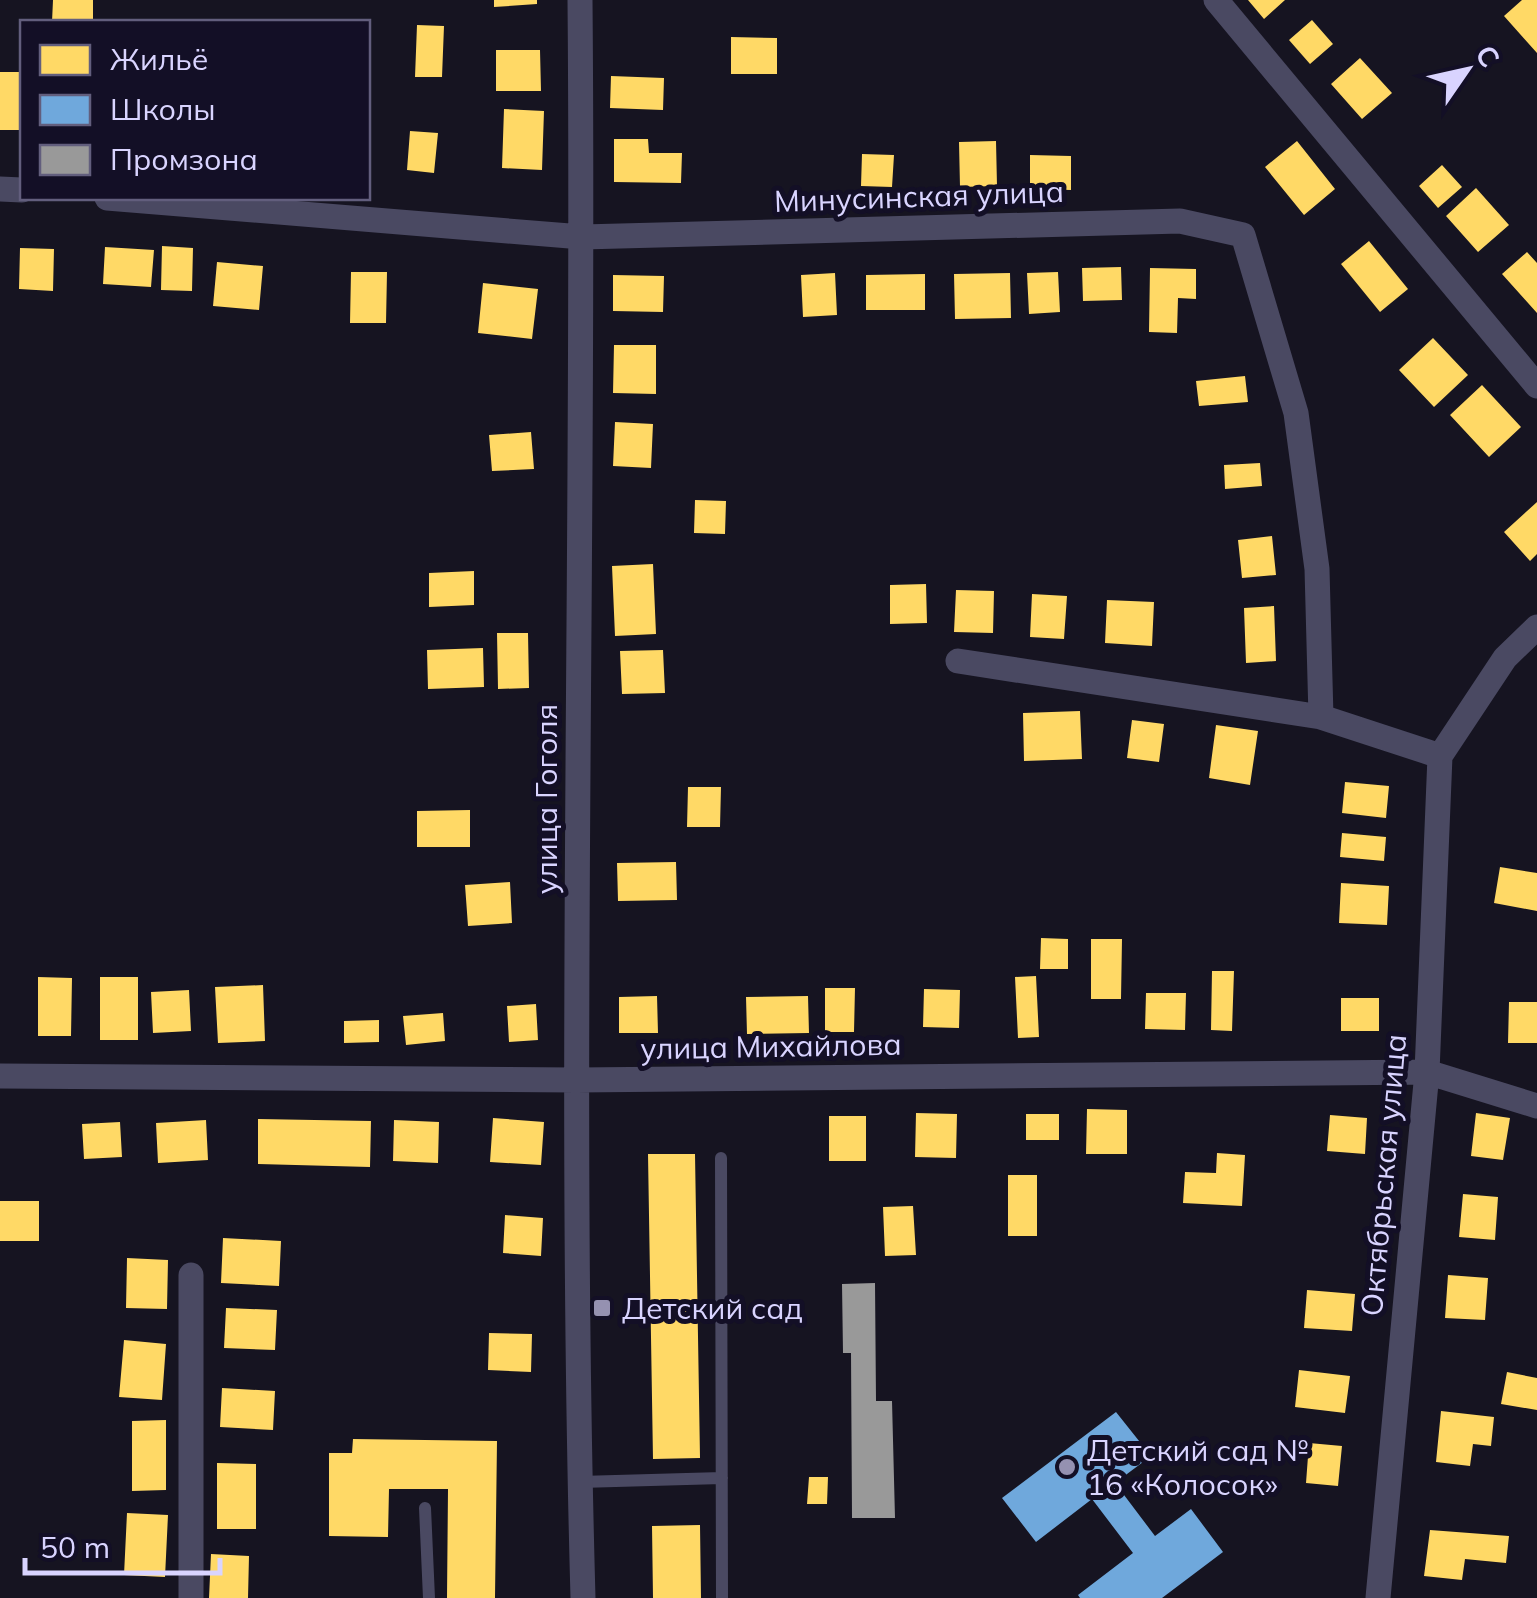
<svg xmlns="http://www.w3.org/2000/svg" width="1537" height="1598" font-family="Mulish,sans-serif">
<rect width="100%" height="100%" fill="#161421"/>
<path fill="#ffd966" d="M53,0H93V22H52Z
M494,0H537V4L494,7Z
M1248,0H1285L1264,19Z
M1522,0H1537V53L1504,16Z
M1312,20L1333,44L1310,64L1289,40Z
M417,25L444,26L442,77H415Z
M731,37L777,38V74H731Z
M496,50H540L541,91H496Z
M1360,58L1392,93L1362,119L1331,84Z
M0,72H22V130H0Z
M611,76L664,78L663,110L610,108Z
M504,109L544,111L542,170L502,168Z
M410,131L438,133L434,173L407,170Z
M614,139H648L649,153H682L681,183L614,182Z
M996,141L997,186L960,187L959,142Z
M1297,141L1335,189L1304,215L1265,167Z
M862,154L894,155L892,187L861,186Z
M1030,155L1071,156V190L1030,189Z
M1442,165L1462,187L1438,208L1419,186Z
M1476,188L1509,225L1478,252L1446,216Z
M1369,241L1408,289L1380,312L1341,264Z
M162,246L193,248L192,291L161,290Z
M105,247L154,250L151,287L103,284Z
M20,248L54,249L53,291L19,289Z
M1527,252L1537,263V313L1502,274Z
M217,262L263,266L259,310L213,306Z
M1121,267L1122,300L1083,301L1082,268Z
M1150,268L1196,269V299L1178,298L1177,333L1149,332Z
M351,272H387L386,323H350Z
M1058,272L1060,312L1029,314L1027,273Z
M835,273L837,315L803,317L801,275Z
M1010,273L1011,318L955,319L954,274Z
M925,274V310H866V275Z
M613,275L664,276L663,312L613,311Z
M483,283L538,289L532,339L478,333Z
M1433,338L1468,375L1434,407L1399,370Z
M614,345H656V394L613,393Z
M1245,376L1248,402L1199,406L1196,381Z
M1482,385L1521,427L1489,457L1450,415Z
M615,422L653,424L651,468L613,466Z
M531,432L534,469L492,471L489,435Z
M1260,463L1262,486L1225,489L1224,465Z
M695,500L726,501L725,534L694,533Z
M1537,502V554L1530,561L1504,532Z
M1272,536L1276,575L1242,578L1238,540Z
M653,564L656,634L615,636L612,566Z
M474,571V605L429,607V573Z
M926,584L927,623L890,624V585Z
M956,590L994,591L993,633L954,632Z
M1032,594L1067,596L1064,639L1030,637Z
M1107,600L1154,602L1152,646L1105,643Z
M1274,606L1276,661L1246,663L1244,608Z
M497,633H528L529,688L498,689Z
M483,648L484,687L428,689L427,650Z
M663,650L665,693L622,694L620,651Z
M1080,711L1082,759L1024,761L1023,713Z
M1132,720L1164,724L1159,762L1127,758Z
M1216,725L1258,731L1250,785L1209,778Z
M1345,782L1389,786L1386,818L1342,813Z
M688,787H721L720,827H687Z
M470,810V847H417V811Z
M1342,833L1386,837L1384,861L1340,857Z
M676,862L677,900L618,901L617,863Z
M1500,867L1537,873V911L1494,903Z
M510,882L512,923L468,926L465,885Z
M1341,883L1389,886L1387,925L1339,923Z
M1041,938L1068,939V969H1040Z
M1091,939H1122L1121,999H1091Z
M1212,971H1234L1232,1031L1211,1030Z
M1036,976L1039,1037L1018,1038L1015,977Z
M38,977L72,978L71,1036H38Z
M100,977H138V1040H100Z
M263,985L265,1041L218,1043L215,987Z
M825,988H855L854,1032H825Z
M924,989L960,990L959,1028L923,1027Z
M189,990L191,1031L153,1033L151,992Z
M1146,993H1186L1185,1030L1145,1029Z
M657,996L658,1033H619V997Z
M808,996L809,1033L747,1034L746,997Z
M1341,998H1379V1031H1341Z
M1509,1002H1537V1043H1508Z
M536,1004L538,1040L509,1042L507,1006Z
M443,1013L445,1041L406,1045L403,1016Z
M379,1020V1042L344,1043V1021Z
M1087,1109L1127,1110V1154H1086Z
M916,1113L957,1114L956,1158L915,1157Z
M1476,1113L1510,1118L1503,1160L1471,1156Z
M1026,1114H1059V1140H1026Z
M1330,1115L1367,1118L1365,1154L1327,1151Z
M829,1116H866V1161H829Z
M493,1118L544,1122L541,1165L490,1162Z
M258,1119L371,1121L370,1167L258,1164Z
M206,1120L208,1160L158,1163L156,1123Z
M394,1120L439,1122L438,1163L393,1161Z
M120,1122L122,1157L84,1159L82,1124Z
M1217,1153L1245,1155L1242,1206L1183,1203L1185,1172L1216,1173Z
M648,1154H695L700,1458L653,1459Z
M1008,1175H1037V1236H1008Z
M1463,1194L1498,1197L1495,1240L1459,1237Z
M0,1201H39V1241H0Z
M913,1206L916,1255L885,1256L883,1207Z
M505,1215L543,1218L541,1256L503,1253Z
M223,1238L281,1241L279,1286L221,1283Z
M127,1258L168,1260L167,1309L126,1308Z
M1448,1275L1488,1278L1485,1320L1445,1318Z
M1307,1290L1355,1294L1352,1331L1304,1328Z
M226,1308L277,1310L275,1350L224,1348Z
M489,1333L532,1334L531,1372L488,1370Z
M124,1340L166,1344L162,1400L119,1397Z
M1299,1370L1350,1376L1345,1413L1295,1407Z
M1507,1372L1537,1378V1410L1501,1404Z
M222,1388L275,1391L273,1430L220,1427Z
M1441,1411L1494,1417L1491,1446L1473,1444L1470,1466L1436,1462Z
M166,1420V1490L132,1491V1421Z
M353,1439L497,1441L495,1598H447L448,1489H389L388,1537L329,1536V1453H352Z
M1309,1443L1342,1446L1338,1486L1306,1483Z
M217,1463L256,1464V1529H217Z
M809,1477H828L827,1504H807Z
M127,1513L168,1515L165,1577L124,1575Z
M700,1525L701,1598H653L652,1526Z
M1430,1530L1509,1536L1506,1563L1465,1559L1462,1580L1424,1576Z
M211,1554L249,1556L248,1598H209Z"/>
<path fill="#6fa8dc" d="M1116,1412L1151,1456L1115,1483L1155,1536L1191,1509L1223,1552L1162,1598H1080L1078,1595L1133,1553L1092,1499L1036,1542L1002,1498Z"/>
<path fill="#999" d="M875,1283L876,1401H892L895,1518H852L851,1353H843L842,1284Z"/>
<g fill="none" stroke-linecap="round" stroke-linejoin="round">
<path stroke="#4a4962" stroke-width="12" d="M721,1158L722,1598
M580,1482L722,1478
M425,1508L429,1598"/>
<path stroke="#4a4962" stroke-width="25" d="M580,0C585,533 568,1065 583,1598
M1216,0L1537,386
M0,189L22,190
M107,198L582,237L1180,221L1243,235L1296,413L1317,569L1321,717
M958,661L1321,717L1440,756
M1440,756L1505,658L1537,627
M0,1076L576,1080L1427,1072L1537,1106
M191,1598V1275
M1378,1598L1427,1072L1440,756"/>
</g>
<g fill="#9591b1" stroke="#130f26" stroke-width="4">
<rect x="592" y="1298" width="20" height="20" rx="5"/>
<circle cx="1067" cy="1467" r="10"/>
</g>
<g text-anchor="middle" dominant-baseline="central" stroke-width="10" stroke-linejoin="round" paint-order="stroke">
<g font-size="30" fill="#d9d4ff" stroke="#130f26">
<text transform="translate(919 196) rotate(-2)">Минусинская улица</text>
<text transform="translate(546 799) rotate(-90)">улица Гоголя</text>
<text transform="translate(771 1046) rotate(-1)">улица Михайлова</text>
<text transform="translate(1383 1175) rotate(-85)">Октябрьская улица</text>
</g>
<g font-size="30" fill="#d9d4ff" stroke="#130f26" text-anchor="start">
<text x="622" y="1308">Детский сад</text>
<text x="1087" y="1450">Детский сад №<tspan x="1087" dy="34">16 «Колосок»</tspan></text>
</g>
</g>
<rect x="20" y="20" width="350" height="180" fill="#130f26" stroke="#625e7d" stroke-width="2.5"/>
<rect x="40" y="45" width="50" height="30" fill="#ffd966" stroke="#625e7d" stroke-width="2.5"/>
<text x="110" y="70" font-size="30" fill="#d9d4ff">Жильё</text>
<rect x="40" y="95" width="50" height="30" fill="#6fa8dc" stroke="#625e7d" stroke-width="2.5"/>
<text x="110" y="120" font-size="30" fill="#d9d4ff">Школы</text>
<rect x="40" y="145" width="50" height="30" fill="#999999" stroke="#625e7d" stroke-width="2.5"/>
<text x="110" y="170" font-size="30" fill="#d9d4ff">Промзона</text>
<g transform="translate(1467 70) rotate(56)" stroke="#130f26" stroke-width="8" paint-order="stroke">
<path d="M0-8L18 38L0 25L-18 38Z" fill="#d9d4ff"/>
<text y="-15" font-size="28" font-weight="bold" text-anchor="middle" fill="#d9d4ff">С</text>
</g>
<path d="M25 1558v15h195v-15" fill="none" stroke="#d9d4ff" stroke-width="5"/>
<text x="40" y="1558" font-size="30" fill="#d9d4ff" stroke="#130f26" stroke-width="8" paint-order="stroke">50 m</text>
</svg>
